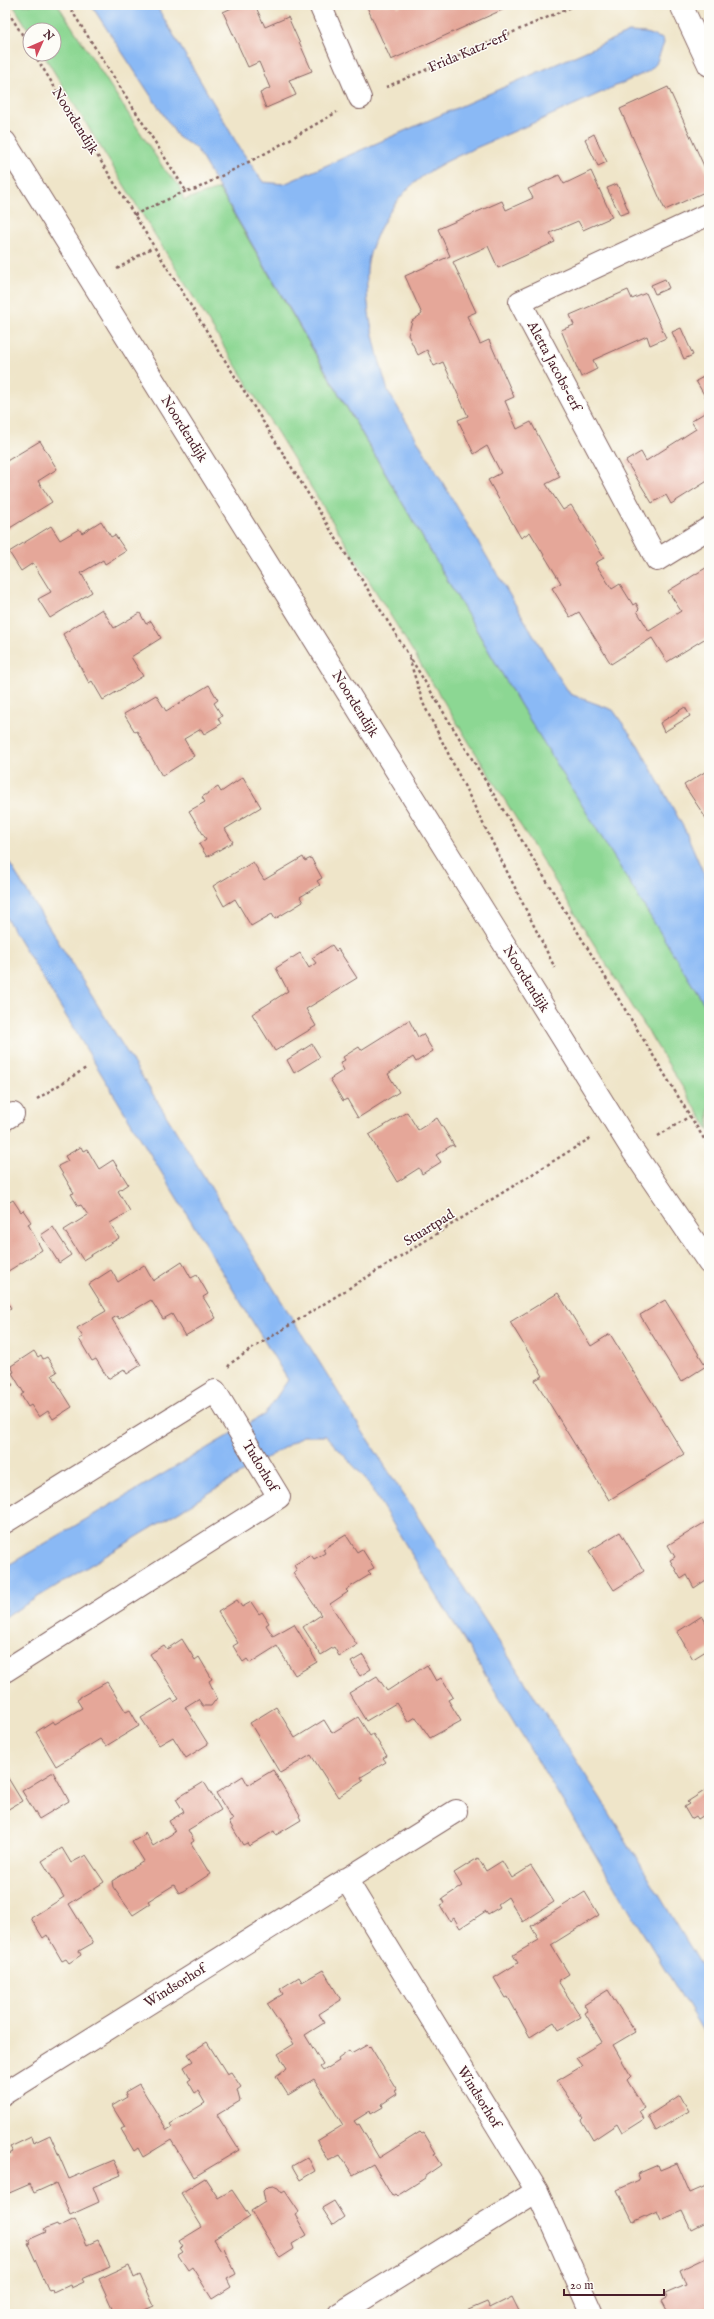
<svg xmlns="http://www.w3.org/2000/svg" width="714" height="2319" font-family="'IM FELL English',serif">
<rect width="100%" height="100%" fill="#fdfcf7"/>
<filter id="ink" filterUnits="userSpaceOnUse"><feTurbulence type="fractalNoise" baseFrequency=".025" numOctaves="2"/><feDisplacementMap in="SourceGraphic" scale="8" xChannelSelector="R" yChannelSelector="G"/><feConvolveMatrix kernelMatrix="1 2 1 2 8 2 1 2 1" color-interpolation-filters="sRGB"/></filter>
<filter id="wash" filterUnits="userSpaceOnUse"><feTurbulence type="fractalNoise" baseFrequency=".012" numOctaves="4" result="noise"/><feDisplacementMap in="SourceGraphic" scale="16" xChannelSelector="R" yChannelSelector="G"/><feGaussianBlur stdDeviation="0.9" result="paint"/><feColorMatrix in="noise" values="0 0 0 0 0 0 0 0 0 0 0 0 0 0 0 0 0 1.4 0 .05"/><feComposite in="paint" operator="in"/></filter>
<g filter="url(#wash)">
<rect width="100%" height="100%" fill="#efe5c9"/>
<path fill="#8cd793" stroke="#6b7b5f" d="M13,5H58L164,169L179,185L184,200L219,189L512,691L709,1012V1130L43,54H54V30H30V32Z"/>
<path fill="#8ab9f5" stroke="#6a6c90" d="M91,5H156L239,147L263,182L284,184L629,32L646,33L663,39L664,43L656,64L649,71C602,92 555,114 508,134C475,149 438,161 412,185C391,204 369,242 367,270C365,312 376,351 388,391L555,671L570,694L613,710L638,745L685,830L709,886V1012L512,691L196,148L178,137Z
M5,856L359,1426L601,1799L709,1978V2041L365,1478L326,1436H303L5,1617V1567L265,1414L288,1380L5,916Z"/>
<g id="blocks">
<path fill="#e5a799" d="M233,5H255L265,27L288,17L312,71L289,80L296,95L266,108L260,93L270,88L259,62L248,67L223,12L234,7Z
M372,5H397L398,7L403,5H513L391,60L367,7Z
M668,87L709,177V190L665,210L620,109Z
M594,134L607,162L598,166L585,139Z
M591,171L612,217L583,230L578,221L550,233L555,242L498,268L488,246L453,262L476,312L467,316L480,344L489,340L514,397L505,401L517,429L531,422L560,477L546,484L563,510L571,505L604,558L595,563L612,589L620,584L633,605L636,603L639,609L637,611L649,631L681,611L668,591L709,566V636L667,662L652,638L611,664L579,612L570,617L552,588L561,583L530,532L521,538L488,480L501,473L487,446L474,454L458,420L468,416L443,362L434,366L427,350L418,355L408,335L412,321L422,314L405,276L450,256L438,229L502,201L506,210L533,198L528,189L559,175L564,184Z
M617,184L629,212L620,215L607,188Z
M665,279L669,288L655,294L651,285Z
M628,290L632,299L646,293L666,338L650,345L647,336L593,360L597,369L581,377L561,330L574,325L570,315Z
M681,328L693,355L684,359L672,332Z
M705,376L709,384V403L696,381Z
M706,412L709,417V480L671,504L666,495L652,503L626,461L641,452L646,461L696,429L691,421Z
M40,441L57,469L38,481L52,502L5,531V462Z
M101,521L111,537L115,535L126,551L105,564L103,560L81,573L92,592L50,618L38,599L51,592L33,563L21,571L9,552L51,526L60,540L79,529L82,533Z
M102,609L114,628L140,613L146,624L151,621L161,638L131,657L143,676L103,700L92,681L89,683L63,634Z
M209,685L218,700L214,703L222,716L218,718L221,724L204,734L201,729L184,739L194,756L162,776L137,731L135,732L124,714L156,695L166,711Z
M685,707L690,716L664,732L660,723Z
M709,765V823L684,785L708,770L706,768Z
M243,777L261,807L225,829L233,842L207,857L199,844L206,839L189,811L205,802L202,797L218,787L221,792Z
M303,857L305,861L311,858L322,878L317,881L320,885L300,897L303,902L275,919L272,914L251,926L235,899L224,906L213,886L253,862L264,880Z
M332,945L336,951L338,949L357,978L306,1009L316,1026L275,1051L252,1014L288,991L276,968L300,953L309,968L316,963L312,958Z
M409,1020L418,1037L423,1034L433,1051L416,1062L413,1057L388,1074L399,1092L358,1118L347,1099L343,1101L330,1079L344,1070L340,1063L345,1060L343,1057L359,1047L361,1050Z
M312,1044L320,1057L294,1073L287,1060Z
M407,1112L418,1130L437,1118L455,1147L452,1145L436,1155L441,1162L422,1174L419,1168L397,1182L369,1135Z
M81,1147L83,1151L87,1149L99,1169L113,1160L128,1184L118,1191L130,1211L110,1223L119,1238L83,1260L64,1230L88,1215L81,1205L78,1206L71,1194L74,1193L58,1166L68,1161L65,1156Z
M13,1200L21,1212L23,1210L31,1222L28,1224L42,1250L5,1273V1205Z
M53,1227L71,1255L59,1263L41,1235Z
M182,1262L191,1278L197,1275L208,1294L203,1297L216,1318L185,1336L172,1314L163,1319L151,1300L119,1319L117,1316L112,1319L141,1365L127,1374L124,1369L108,1379L96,1359L92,1361L79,1339L83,1337L77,1328L106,1311L89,1284L111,1270L118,1282L144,1265L153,1281Z
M558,1293L591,1346L610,1334L684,1454L609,1500L535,1380L543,1376L510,1322Z
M5,1299L11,1308L5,1312Z
M665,1300L706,1366L681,1382L640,1315Z
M34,1351L38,1357L41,1355L43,1359L47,1357L57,1372L52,1375L72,1407L53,1419L48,1411L39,1417L31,1405L28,1407L21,1395L24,1393L12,1373L14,1372L11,1366Z
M5,1373L13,1385L5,1390Z
M709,1520V1578L694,1588L687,1575L681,1579L670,1560L675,1557L668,1545Z
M620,1532L644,1571L614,1590L589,1551Z
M346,1535L357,1552L362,1549L374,1568L368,1571L371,1574L350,1587L346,1590L348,1592L330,1604L357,1645L339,1656L334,1647L321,1655L303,1627L321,1615L293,1573L297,1571L294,1565L311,1555L314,1559L325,1553L323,1549Z
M237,1600L242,1607L251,1602L259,1614L262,1612L269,1623L266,1625L273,1636L294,1624L317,1662L295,1675L277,1646L250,1663L247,1659L243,1662L233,1646L238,1643L218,1612Z
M702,1616L709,1627V1649L693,1659L677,1632Z
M182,1639L195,1660L199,1657L212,1679L209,1681L217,1698L211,1706H203L198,1699L185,1707L208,1744L186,1758L173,1737L159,1745L141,1718L172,1699L174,1702L179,1699L150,1654L164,1645L167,1649Z
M363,1655L371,1669L360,1676L351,1662Z
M427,1665L436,1681L441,1678L453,1697L448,1700L461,1721L430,1738L416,1717L408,1722L396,1703L366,1721L349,1693L377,1676L387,1691Z
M107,1682L126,1712L130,1710L139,1726L106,1746L100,1739L56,1766L36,1732L53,1721L55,1724L82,1708L77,1700L80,1698V1697Z
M276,1707L295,1738L324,1720L332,1733L358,1717L370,1736L373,1734L387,1756L383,1758L386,1762L361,1777L363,1781L338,1797L311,1755L280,1773L250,1723Z
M273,1770L300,1815L299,1816L301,1820L276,1835L274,1831L249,1846L247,1843L243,1845L229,1822L233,1820L216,1793L243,1776L248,1785Z
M53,1772L69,1801L39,1819L22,1791Z
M5,1773L22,1801L5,1811Z
M204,1782L221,1810L188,1830L194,1841L191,1843L210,1874L184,1891L179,1893L174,1885L148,1901L150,1904L133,1915L113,1887L112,1881L144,1861L132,1842L144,1835L145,1832L153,1846L175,1832L169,1821L184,1812L176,1799Z
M709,1788V1812L698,1819L696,1816L691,1819L684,1807L689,1804L687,1802Z
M62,1848L71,1863L86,1855L104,1882L69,1904L93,1943L79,1951L81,1955L69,1963L66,1959L62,1961L47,1935L43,1938L31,1918L64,1897L42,1861Z
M478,1858L486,1871L502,1861L512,1878L531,1866L554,1902L523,1922L508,1897L498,1904L500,1907L488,1914L486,1911L460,1928L454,1918L450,1921L440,1905L444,1903L442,1899L462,1886L454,1873Z
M585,1892L599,1915L551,1945L569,1974L558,1981L581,2017L559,2030L554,2022L530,2037L508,1997L506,1998L494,1978L518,1963L513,1955L539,1940L531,1926Z
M5,1929L10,1936L5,1939Z
M323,1970L341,2000L319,2014L324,2023L305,2035L323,2065L320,2067L323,2071L339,2061L338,2059L349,2051L351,2054L367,2045L369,2047L370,2046L397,2090L395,2091L397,2094L382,2104L383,2107L371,2114L370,2111L354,2121L357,2125L359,2124L379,2158L420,2132L422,2134L424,2133L436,2153L434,2154L441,2165L425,2176V2178L397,2196L395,2194L392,2196L373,2164L353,2175L340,2155L328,2161L317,2141L343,2125L314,2079L288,2095L276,2076L287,2068L278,2054L294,2044L267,2004L283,1994L280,1989L299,1977L302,1982Z
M608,1990L635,2032L613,2045L631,2076L627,2080L644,2108L639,2111L644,2119L622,2133L617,2124L593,2140L581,2120L583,2118L557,2081L582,2066L576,2058L602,2042L585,2013L588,2011L584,2005Z
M207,2042L227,2074L231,2072L241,2087L237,2090L240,2101L217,2115L239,2150L194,2177L171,2140L143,2157L138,2148L134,2151L121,2129L125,2127L112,2106L127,2097L125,2092L139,2084L167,2130L172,2127L170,2124L205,2103L198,2091L195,2093L188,2081L191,2079L184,2067L193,2061L188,2054Z
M680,2095L689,2111L656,2131L648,2116Z
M50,2135L69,2179L114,2160L121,2175L93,2187L99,2202L70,2215L56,2183L34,2193L30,2184L7,2194L5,2190V2156L13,2152L10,2147L31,2137L33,2143Z
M308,2157L315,2171L300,2180L292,2166Z
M677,2163L690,2193L706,2186L709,2192V2221L691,2230L682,2211L661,2220L657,2211L633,2222L617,2190L639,2180L637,2174L658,2165L660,2170Z
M205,2178L218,2198L232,2190L250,2217L214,2239L221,2250L224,2248L236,2274L227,2279L231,2287L212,2299L192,2267L188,2270L178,2255L183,2252L180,2248L183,2247L179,2241L202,2227L181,2193Z
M273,2186L278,2188L282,2193L285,2191L299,2212L295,2215L307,2235L292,2244L294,2249L280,2258L251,2211L265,2202L263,2191L267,2187Z
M334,2201L344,2217L333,2225L322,2208Z
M75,2219L87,2245L98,2240L110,2267L82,2279L84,2282L71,2288L70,2285L53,2293L52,2290L49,2291L28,2244L30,2243L28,2240L46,2232L44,2229L57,2224L58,2227Z
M705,2258L709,2267V2314L707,2312L669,2314L662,2301L667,2298L665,2294L686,2285L680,2270Z
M129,2265L134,2278L140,2275L154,2306L135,2314H105L113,2310L99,2279Z
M512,2297L520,2313L468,2314L466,2311L487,2302L490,2308Z"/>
</g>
</g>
<g filter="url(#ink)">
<use href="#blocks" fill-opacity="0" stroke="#846462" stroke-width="1"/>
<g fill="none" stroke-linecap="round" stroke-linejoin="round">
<defs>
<path id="street" d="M320,5L360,98
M681,5L709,65
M5,142L633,1151L709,1263
M709,214L520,302L657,560L709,528
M5,1119L13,1114
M5,1522L215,1391L279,1497L5,1671
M346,1879L537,2191L592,2314
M5,2093L456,1811
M339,2314L537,2191"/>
</defs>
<use href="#street" stroke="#846462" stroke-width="24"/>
<path stroke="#846462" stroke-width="2.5" stroke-dasharray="3 3" stroke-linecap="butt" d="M68,5L186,191L196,189L266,153L337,112
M5,7L30,47
M34,54L408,654L709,1147
M386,87L576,5
M134,215L186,191
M117,269L153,247
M409,658L423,703L555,968
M37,1099L86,1068
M658,1136L690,1116
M228,1367L231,1363L253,1348L592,1137"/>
<use href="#street" stroke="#fff" stroke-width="22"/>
</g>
</g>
<g text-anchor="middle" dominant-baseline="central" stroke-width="3" stroke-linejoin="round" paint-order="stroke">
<g font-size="14" fill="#4a1f2b" stroke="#fdfcf7">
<text transform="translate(468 52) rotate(-23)">Frida Katz-erf</text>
<text transform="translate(75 121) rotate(58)">Noordendijk</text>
<text transform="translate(554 366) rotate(62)">Aletta Jacobs-erf</text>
<text transform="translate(184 429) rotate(58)">Noordendijk</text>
<text transform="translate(355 704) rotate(58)">Noordendijk</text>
<text transform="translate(526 979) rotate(58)">Noordendijk</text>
<text transform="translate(429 1228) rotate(-32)">Stuartpad</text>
<text transform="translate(260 1466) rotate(59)">Tudorhof</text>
<text transform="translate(175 1986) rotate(-32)">Windsorhof</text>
<text transform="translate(479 2097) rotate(58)">Windsorhof</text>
</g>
</g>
<rect width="714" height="2319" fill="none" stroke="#fdfcf7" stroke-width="20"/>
<g transform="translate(42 42) rotate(45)"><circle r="19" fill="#fdfcf7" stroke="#b5a4a5"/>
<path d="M0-3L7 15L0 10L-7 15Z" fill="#d1495b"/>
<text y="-6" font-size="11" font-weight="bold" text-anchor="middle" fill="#4a1f2b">N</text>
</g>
<path d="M564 2289v6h100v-6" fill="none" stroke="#4a1f2b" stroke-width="2"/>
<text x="570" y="2289" font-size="12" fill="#4a1f2b" stroke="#fdfcf7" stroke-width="3" paint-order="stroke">20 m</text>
</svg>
